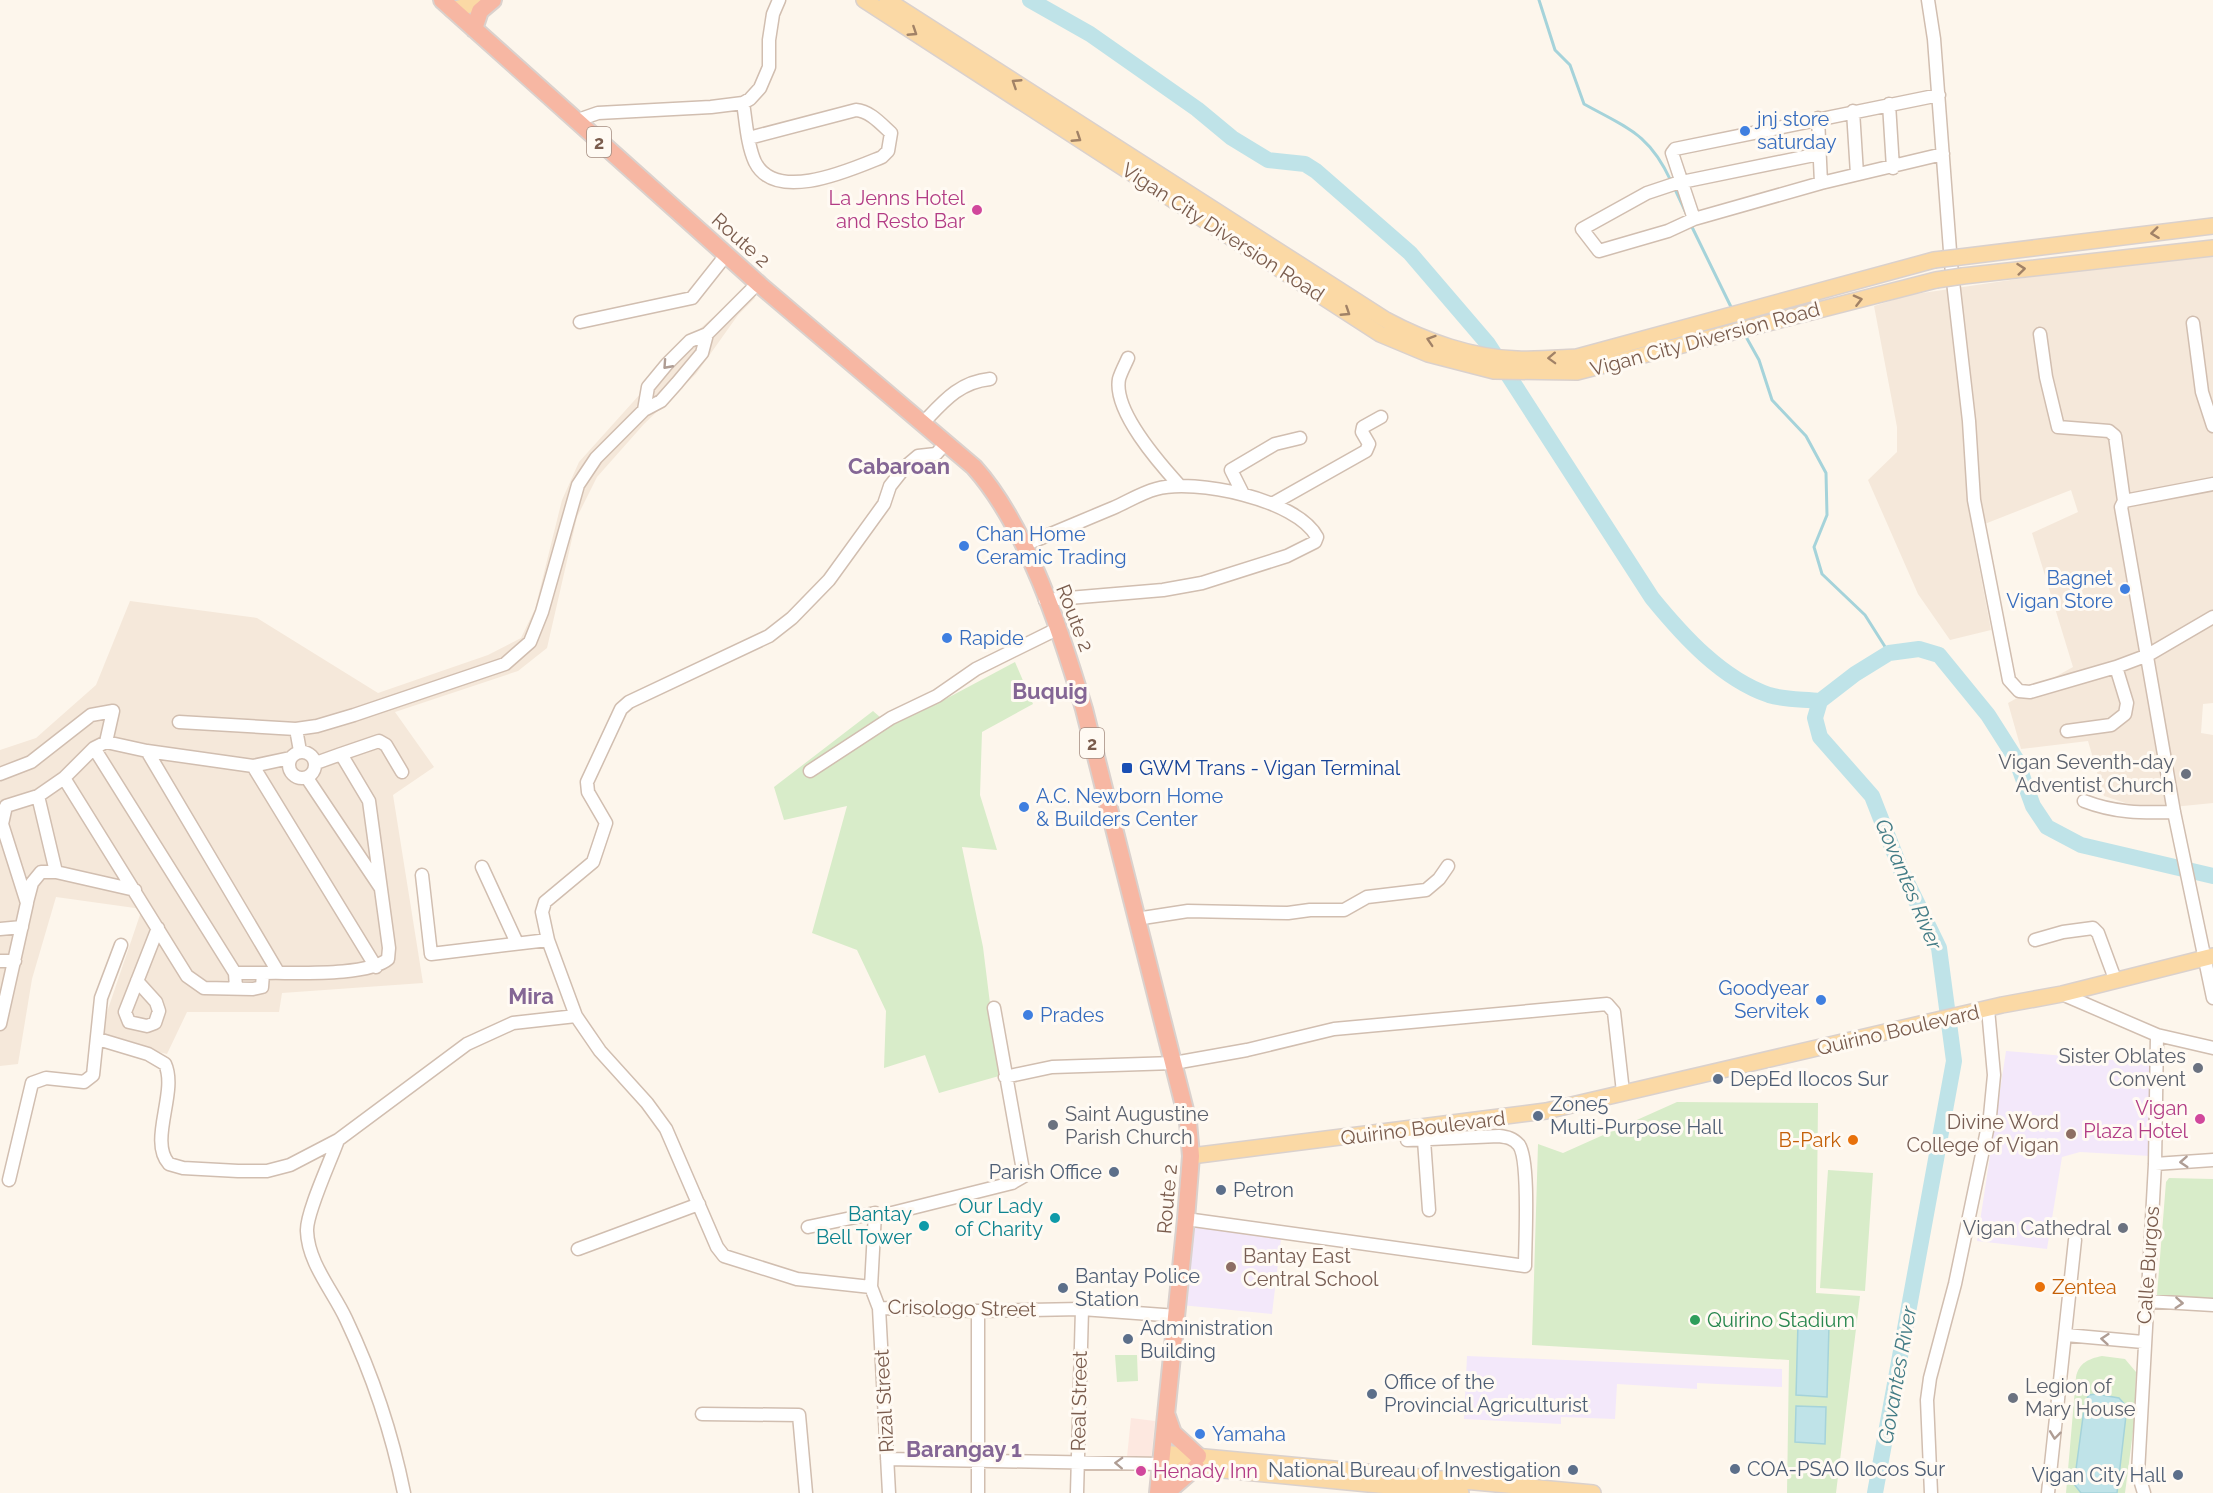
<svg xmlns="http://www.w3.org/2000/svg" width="2213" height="1493" font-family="Raleway,sans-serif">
<rect width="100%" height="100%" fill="#fdf6ec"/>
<path fill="#f5e8da" d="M2213,256V703L2203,704L2201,733L2213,735V803L2163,808L2135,806L2104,796L2088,741L2021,749L2008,703L2073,667L2032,533L2078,512L2071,490L1972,529L1991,630L1950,640L1918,594L1868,480L1897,452V427L1874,306L1909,295L2078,270Z
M747,288L755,298L738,315L696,374L644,424L597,477L577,517L547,648L518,671L395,712L434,767L393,795L423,983L282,993L279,1012H187L167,1054L106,1039L103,1032L107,1012L142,909L56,897L32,979L18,1064L0,1066V750L36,738L96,685L130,601L257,618L378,693L488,655L521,638L535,609L562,500L579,462L695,333Z"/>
<path fill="#fde8e0" d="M1131,1418L1155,1421L1151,1460L1127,1457Z"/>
<path fill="#f3e8fa" d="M2006,1051L2149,1063L2150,1156L2080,1152L2062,1157L2047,1249L1977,1241Z
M1189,1215L1282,1230L1272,1314L1181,1305Z
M1467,1356L1782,1369V1387L1697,1383V1389L1617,1384L1615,1419L1561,1417V1424L1464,1419Z"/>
<path fill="#d8ecc9" d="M1015,662L1033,704L982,732L980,795L997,850L962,847L983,947L999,1076L939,1093L925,1055L884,1068L886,1011L857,950L812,933L847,806L784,820L774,787L873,711L888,724L940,702Z
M1677,1102L1818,1103L1816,1293L1860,1296L1836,1493H1787L1789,1360L1532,1345L1538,1144L1563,1153Z
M1828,1170L1873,1173L1865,1291L1820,1288Z
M2169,1178L2213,1179V1298L2157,1295L2166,1182Z
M1137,1355L1138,1381L1117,1382L1115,1355Z
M2102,1356L2125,1359L2136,1372L2134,1424L2125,1493H2066L2076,1377C2079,1363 2088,1359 2102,1356Z"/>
<path fill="#bfe3e8" stroke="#a5d3da" stroke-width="1.5" d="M1798,1323L1829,1325L1827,1397L1796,1395Z
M2096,1394L2119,1398L2127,1407L2117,1493H2081L2074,1484L2085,1402L2089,1395Z
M1796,1406L1826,1407L1825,1444L1795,1442Z"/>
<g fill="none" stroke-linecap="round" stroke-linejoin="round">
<path stroke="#a5d3da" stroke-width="3" d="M1539,0L1555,50L1570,65L1584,104C1627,128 1649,133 1671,181
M1674,187L1686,213
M1691,225L1733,311
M1745,335L1759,360L1772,400L1806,436L1826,473L1827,515L1814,547L1822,574L1865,615L1889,653"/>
<path stroke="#bfe3e8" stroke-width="16" d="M1030,0L1090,34L1197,109L1232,138L1268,160L1305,164L1316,171L1410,253L1488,344L1652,598C1683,636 1722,679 1769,695C1785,700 1804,699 1820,701
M1875,1493L1954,1061L1939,948L1901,870L1872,796L1820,737L1815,718L1820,701L1855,674L1889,653L1919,649L1939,655L1988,715L2016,759L2033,806L2047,827L2081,845L2213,876"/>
<defs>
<path id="minor" d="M1928,0L1934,39L1951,264L1969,421L1974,500L2009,680L2019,691L2030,692L2116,667L2148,655L2213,617
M743,103C746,121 747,145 755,162C776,204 852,169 882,157L888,151L891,133C881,124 870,111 856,110L749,138
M1889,104L1893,168
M1853,111L1857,174
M1818,118L1821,183
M575,121L598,113L711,107L743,103L750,99L760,88L769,67V40L773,14L779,0
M1819,154L1677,183L1647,193L1582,229L1599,251L1668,231L1694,219L1821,183L1943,154
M1694,219L1672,153L1675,149L1939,95
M580,322L692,298L726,255
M2193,323L2202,392L2213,426
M2040,334L2046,377L2058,427L2109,431L2115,436L2124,501L2121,507L2174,812L2213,998
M1128,358C1125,365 1121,372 1119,379C1113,411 1160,464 1180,486
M644,410L648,387L667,364L690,341L707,334L758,283
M923,423C943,402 959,382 990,379
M946,443L936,454L918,456L905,467L890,486L884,504L829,580L792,618L769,636L629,702L621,709L587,782L588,792L606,823L593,862L545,902L542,912L548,940L576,1016L600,1051L647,1103L666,1129L717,1247L724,1256L797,1279L871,1287L879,1308L978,1311L1082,1309L1177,1316
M1243,494L1231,470L1275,444L1300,438
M2124,501L2213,484
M1272,504L1366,451L1369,444L1362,432L1363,427L1381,417
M1024,545C1054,533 1084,520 1113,508C1127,502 1141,493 1156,489C1194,478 1297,499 1317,537L1315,542L1287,556L1202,583L1163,590L1045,600
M179,722L296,729
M2067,731L2111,725L2125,714L2127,703L2116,667
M94,748L235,973L236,988
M147,751L278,972
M300,751L296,729L317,726L354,715L505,664L530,642L542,612L578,485L596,458L644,410L661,401L677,383L702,353L707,334
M289 765a13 13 0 1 1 26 0a13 13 0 1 1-26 0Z
M341,754L379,741L386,745L402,772
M290,758L253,766L147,751L106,742L94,748L64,778L187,976L204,988L253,989L262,987L263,973C291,972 367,977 388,959L389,948L369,801L341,754L316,763
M253,766L376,967
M810,771L891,718L937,696L976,669L1057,629
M0,774L31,762L91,715L113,711L106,742
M307,778L380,887
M38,796L56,872L135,890
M2084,801C2115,813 2141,813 2174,812
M482,867L517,943
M422,875L431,954L548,940
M27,902L32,883L41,872H56
M1136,919L1188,911L1288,913L1310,910H1344L1367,897L1426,890L1439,879L1448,866
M0,929L22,927
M2035,940L2063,932L2093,928L2098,933L2115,979
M0,961H15
M235,973H263
M137,981L156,1002L159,1011L155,1023L147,1026L129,1022L125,1012L158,928
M2062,994L2157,1035L2213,1048
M0,1024L27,903L2,824L6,806L38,796L64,778
M98,1039L148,1054L165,1064C178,1092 148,1141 169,1164L183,1168L238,1171H267L290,1165L338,1140L467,1044L513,1023L576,1016
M1005,1077L1052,1067L1174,1063L1247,1050L1334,1029L1607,1004L1614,1012L1623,1092
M338,1140C331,1160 306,1213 307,1231C308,1263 333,1291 346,1319C372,1374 392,1433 404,1493
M1424,1140L1429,1210
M2155,1164L2213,1160
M9,1180L32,1083L46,1078L84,1082L93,1075L101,998L121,945
M876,1217L1012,1183L1024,1176L994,1008
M1186,1219L1525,1266C1525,1243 1530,1161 1519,1145C1513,1138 1507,1137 1499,1136L1407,1140
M808,1227L875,1213L871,1287
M578,1249L699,1204
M2146,1301L2213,1305
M879,1308L889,1493
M978,1311V1493
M2066,1335L2143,1342
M702,1414L799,1415L806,1493
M887,1459L1161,1464
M1077,1493L1082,1309
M1931,1493L1927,1400L1930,1378L1955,1284L1990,1116L1994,1075L1988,1009
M2048,1493L2075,1240
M2144,1493L2138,1473L2155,1164L2157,1035"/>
<path id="major" d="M864,0L1380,334L1428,354L1494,371L1577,372L1936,280
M887,0L1386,320C1425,341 1473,358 1517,359C1537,360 1558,358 1577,357L1934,260
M452,10L488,0
M1960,257L2213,226
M1963,276L2213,248
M1191,1156L1546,1111L2002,1005L2062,994L2213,956
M1162,1453L1593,1493
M1161,1464L1461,1493"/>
<path id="highway" d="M442,0L760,285L974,467C1027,526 1061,632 1084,709L1188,1122L1191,1156L1186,1219L1158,1493
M474,29L480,11L493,0
M1167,1416L1173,1433L1198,1456
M1166,1493L1196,1467"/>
</defs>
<use href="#minor" stroke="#d1beb0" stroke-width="15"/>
<use href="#major" stroke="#dad1cd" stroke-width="18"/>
<use href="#highway" stroke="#dad1cd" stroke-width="20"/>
<use href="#minor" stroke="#fff" stroke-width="12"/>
<use href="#major" stroke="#fbd9a5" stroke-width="15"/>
<use href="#highway" stroke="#f7b7a3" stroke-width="16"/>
<defs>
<path id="major-bridge" d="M1934,260L1960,257
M1936,280L1963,276"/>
</defs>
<use href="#major-bridge" stroke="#dad1cd" stroke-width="18" stroke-linecap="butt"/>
<use href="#major-bridge" stroke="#fbd9a5" stroke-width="15"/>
</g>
<defs><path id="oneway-chevron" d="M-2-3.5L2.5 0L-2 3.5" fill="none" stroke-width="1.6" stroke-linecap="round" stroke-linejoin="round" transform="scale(1.5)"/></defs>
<g stroke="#a18267">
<use href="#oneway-chevron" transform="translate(913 32) rotate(33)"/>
<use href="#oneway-chevron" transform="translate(1016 83) rotate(-147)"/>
<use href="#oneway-chevron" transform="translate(1077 138) rotate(33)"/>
<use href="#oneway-chevron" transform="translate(2155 233) rotate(173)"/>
<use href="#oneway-chevron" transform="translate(2021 269) rotate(-6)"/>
<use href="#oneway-chevron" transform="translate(1858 300) rotate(-14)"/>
<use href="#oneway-chevron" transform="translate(1346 312) rotate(33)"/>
<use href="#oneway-chevron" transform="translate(1431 340) rotate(-162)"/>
<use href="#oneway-chevron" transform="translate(1552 358) rotate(178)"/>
</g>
<g stroke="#af9d94">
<use href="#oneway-chevron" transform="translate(667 365) rotate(132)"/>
<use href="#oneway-chevron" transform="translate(2184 1162) rotate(176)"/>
<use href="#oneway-chevron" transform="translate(2179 1303) rotate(4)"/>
<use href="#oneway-chevron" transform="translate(2105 1339) rotate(-175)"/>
<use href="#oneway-chevron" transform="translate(2055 1435) rotate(97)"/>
<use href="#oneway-chevron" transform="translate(1119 1463) rotate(-178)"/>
</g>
<g fill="#3f7fe0" stroke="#fffaf3" stroke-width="2">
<circle cx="1745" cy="131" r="6"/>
<circle cx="964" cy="546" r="6"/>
<circle cx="2125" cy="589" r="6"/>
<circle cx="947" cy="638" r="6"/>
<circle cx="1024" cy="807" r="6"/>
<circle cx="1821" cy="1000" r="6"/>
<circle cx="1028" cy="1015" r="6"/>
<circle cx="1200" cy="1434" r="6"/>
</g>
<g fill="#d1479c" stroke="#fffaf3" stroke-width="2">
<circle cx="977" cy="210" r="6"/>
<circle cx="2200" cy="1119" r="6"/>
<circle cx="1141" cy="1471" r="6"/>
</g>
<rect fill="#1a4fb4" stroke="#fffaf3" stroke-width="2" x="1121" y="762" width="12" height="12" rx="3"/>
<g fill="#6b7280" stroke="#fffaf3" stroke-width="2">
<circle cx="2186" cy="774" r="6"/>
<circle cx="2198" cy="1068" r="6"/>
<circle cx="1053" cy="1125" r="6"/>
<circle cx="2123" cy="1228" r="6"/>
<circle cx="2013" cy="1398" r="6"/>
</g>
<g fill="#5c6f8a" stroke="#fffaf3" stroke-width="2">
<circle cx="1718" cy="1079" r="6"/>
<circle cx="1538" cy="1116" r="6"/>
<circle cx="1114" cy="1172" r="6"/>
<circle cx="1221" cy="1190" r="6"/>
<circle cx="1063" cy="1288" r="6"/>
<circle cx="1128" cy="1339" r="6"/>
<circle cx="1372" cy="1394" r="6"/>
<circle cx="1735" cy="1469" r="6"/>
<circle cx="1573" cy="1470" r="6"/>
<circle cx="2178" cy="1475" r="6"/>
</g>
<g fill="#8d6e63" stroke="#fffaf3" stroke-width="2">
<circle cx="2071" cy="1134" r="6"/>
<circle cx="1231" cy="1267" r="6"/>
</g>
<g fill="#e8710a" stroke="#fffaf3" stroke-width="2">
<circle cx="1853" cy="1140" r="6"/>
<circle cx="2040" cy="1287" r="6"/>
</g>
<g fill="#0f9aa8" stroke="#fffaf3" stroke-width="2">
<circle cx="1055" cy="1218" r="6"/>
<circle cx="924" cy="1226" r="6"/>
</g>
<circle fill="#2e9e5b" stroke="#fffaf3" stroke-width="2" cx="1695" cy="1320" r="6"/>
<g text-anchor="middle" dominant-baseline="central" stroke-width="6" stroke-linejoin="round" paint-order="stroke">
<g fill="#fffaf3" stroke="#a28b7f" stroke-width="1.5">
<rect x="587" y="127" width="24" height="30" rx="4.5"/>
<rect x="1080" y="728" width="24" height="30" rx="4.5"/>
</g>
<g font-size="18" font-weight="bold" fill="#7a5c4d">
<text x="599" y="142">2</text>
<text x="1092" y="743">2</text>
</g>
<g font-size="20" fill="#366cbe" stroke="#fffaf3" text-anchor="start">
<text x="1757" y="119">jnj store<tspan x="1757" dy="23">saturday</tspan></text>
<text x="976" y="534">Chan Home<tspan x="976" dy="23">Ceramic Trading</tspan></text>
<text x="2113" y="578" text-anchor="end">Bagnet<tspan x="2113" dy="23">Vigan Store</tspan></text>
<text x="959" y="638">Rapide</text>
<text x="1036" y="796">A.C. Newborn Home<tspan x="1036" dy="23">&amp; Builders Center</tspan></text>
<text x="1809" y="988" text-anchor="end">Goodyear<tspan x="1809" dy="23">Servitek</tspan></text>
<text x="1040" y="1015">Prades</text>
<text x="1212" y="1434">Yamaha</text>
</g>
<g font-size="20" fill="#b23c85" stroke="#fffaf3" text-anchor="end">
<text x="965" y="198">La Jenns Hotel<tspan x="965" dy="23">and Resto Bar</tspan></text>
<text x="2188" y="1108">Vigan<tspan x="2188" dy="23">Plaza Hotel</tspan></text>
<text x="1153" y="1471" text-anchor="start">Henady Inn</text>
</g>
<g font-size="20" fill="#7a5c4d" stroke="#fffaf3">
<text transform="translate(1223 232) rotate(33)">Vigan City Diversion Road</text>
<text transform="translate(741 240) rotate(42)">Route 2</text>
<text transform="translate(1705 339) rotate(-15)">Vigan City Diversion Road</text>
<text transform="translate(1075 618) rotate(69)">Route 2</text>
<text transform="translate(1898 1030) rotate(-13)">Quirino Boulevard</text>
<text transform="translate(1423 1128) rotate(-7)">Quirino Boulevard</text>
<text transform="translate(1167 1199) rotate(-85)">Route 2</text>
<text transform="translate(2148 1265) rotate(-86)">Calle Burgos</text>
<text transform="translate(962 1308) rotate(1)">Crisologo Street</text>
<text transform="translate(884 1401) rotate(-93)">Rizal Street</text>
<text transform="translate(1079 1401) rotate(-89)">Real Street</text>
</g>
<g font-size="20" fill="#5b616d" stroke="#fffaf3" text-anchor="end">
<text x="2174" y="762">Vigan Seventh-day<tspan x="2174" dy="23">Adventist Church</tspan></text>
<text x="2186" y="1056">Sister Oblates<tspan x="2186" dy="23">Convent</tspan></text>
<text x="1065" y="1114" text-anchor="start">Saint Augustine<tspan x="1065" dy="23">Parish Church</tspan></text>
<text x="2111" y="1228">Vigan Cathedral</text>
<text x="2025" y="1386" text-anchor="start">Legion of<tspan x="2025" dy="23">Mary House</tspan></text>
</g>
<g font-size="20" fill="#164399" stroke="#fffaf3" text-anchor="start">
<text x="1139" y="768">GWM Trans - Vigan Terminal</text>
</g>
<g font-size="20" fill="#4e5e75" stroke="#fffaf3" text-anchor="start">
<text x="1730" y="1079">DepEd Ilocos Sur</text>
<text x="1550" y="1104">Zone5<tspan x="1550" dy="23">Multi-Purpose Hall</tspan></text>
<text x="1102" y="1172" text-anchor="end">Parish Office</text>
<text x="1233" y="1190">Petron</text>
<text x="1075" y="1276">Bantay Police<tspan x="1075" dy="23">Station</tspan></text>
<text x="1140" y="1328">Administration<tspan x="1140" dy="23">Building</tspan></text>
<text x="1384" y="1382">Office of the<tspan x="1384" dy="23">Provincial Agriculturist</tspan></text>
<text x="1747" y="1469">COA-PSAO Ilocos Sur</text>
<text x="1561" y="1470" text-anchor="end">National Bureau of Investigation</text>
<text x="2166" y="1475" text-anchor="end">Vigan City Hall</text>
</g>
<g font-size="20" fill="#785e54" stroke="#fffaf3" text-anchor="end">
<text x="2059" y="1122">Divine Word<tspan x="2059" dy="23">College of Vigan</tspan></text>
<text x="1243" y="1256" text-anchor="start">Bantay East<tspan x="1243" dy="23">Central School</tspan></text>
</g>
<g font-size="20" fill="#c56008" stroke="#fffaf3" text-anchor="end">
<text x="1841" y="1140">B-Park</text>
<text x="2052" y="1287" text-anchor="start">Zentea</text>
</g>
<g font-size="20" fill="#0d838f" stroke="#fffaf3" text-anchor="end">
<text x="1043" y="1206">Our Lady<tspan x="1043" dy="23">of Charity</tspan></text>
<text x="912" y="1214">Bantay<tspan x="912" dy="23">Bell Tower</tspan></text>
</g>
<g font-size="20" fill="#27864d" stroke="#fffaf3" text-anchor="start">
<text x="1707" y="1320">Quirino Stadium</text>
</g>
<g font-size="21" font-style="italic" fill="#437c86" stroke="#fffaf3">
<text transform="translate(1909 884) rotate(67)">Govantes River</text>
<text transform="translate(1897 1375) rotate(-80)">Govantes River</text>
</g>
<g font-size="22" font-weight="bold" fill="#846695" stroke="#fffaf3">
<text x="899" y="466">Cabaroan</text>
<text x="1050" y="691">Buquig</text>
<text x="531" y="996">Mira</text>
<text x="964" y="1449">Barangay 1</text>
</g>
</g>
</svg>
